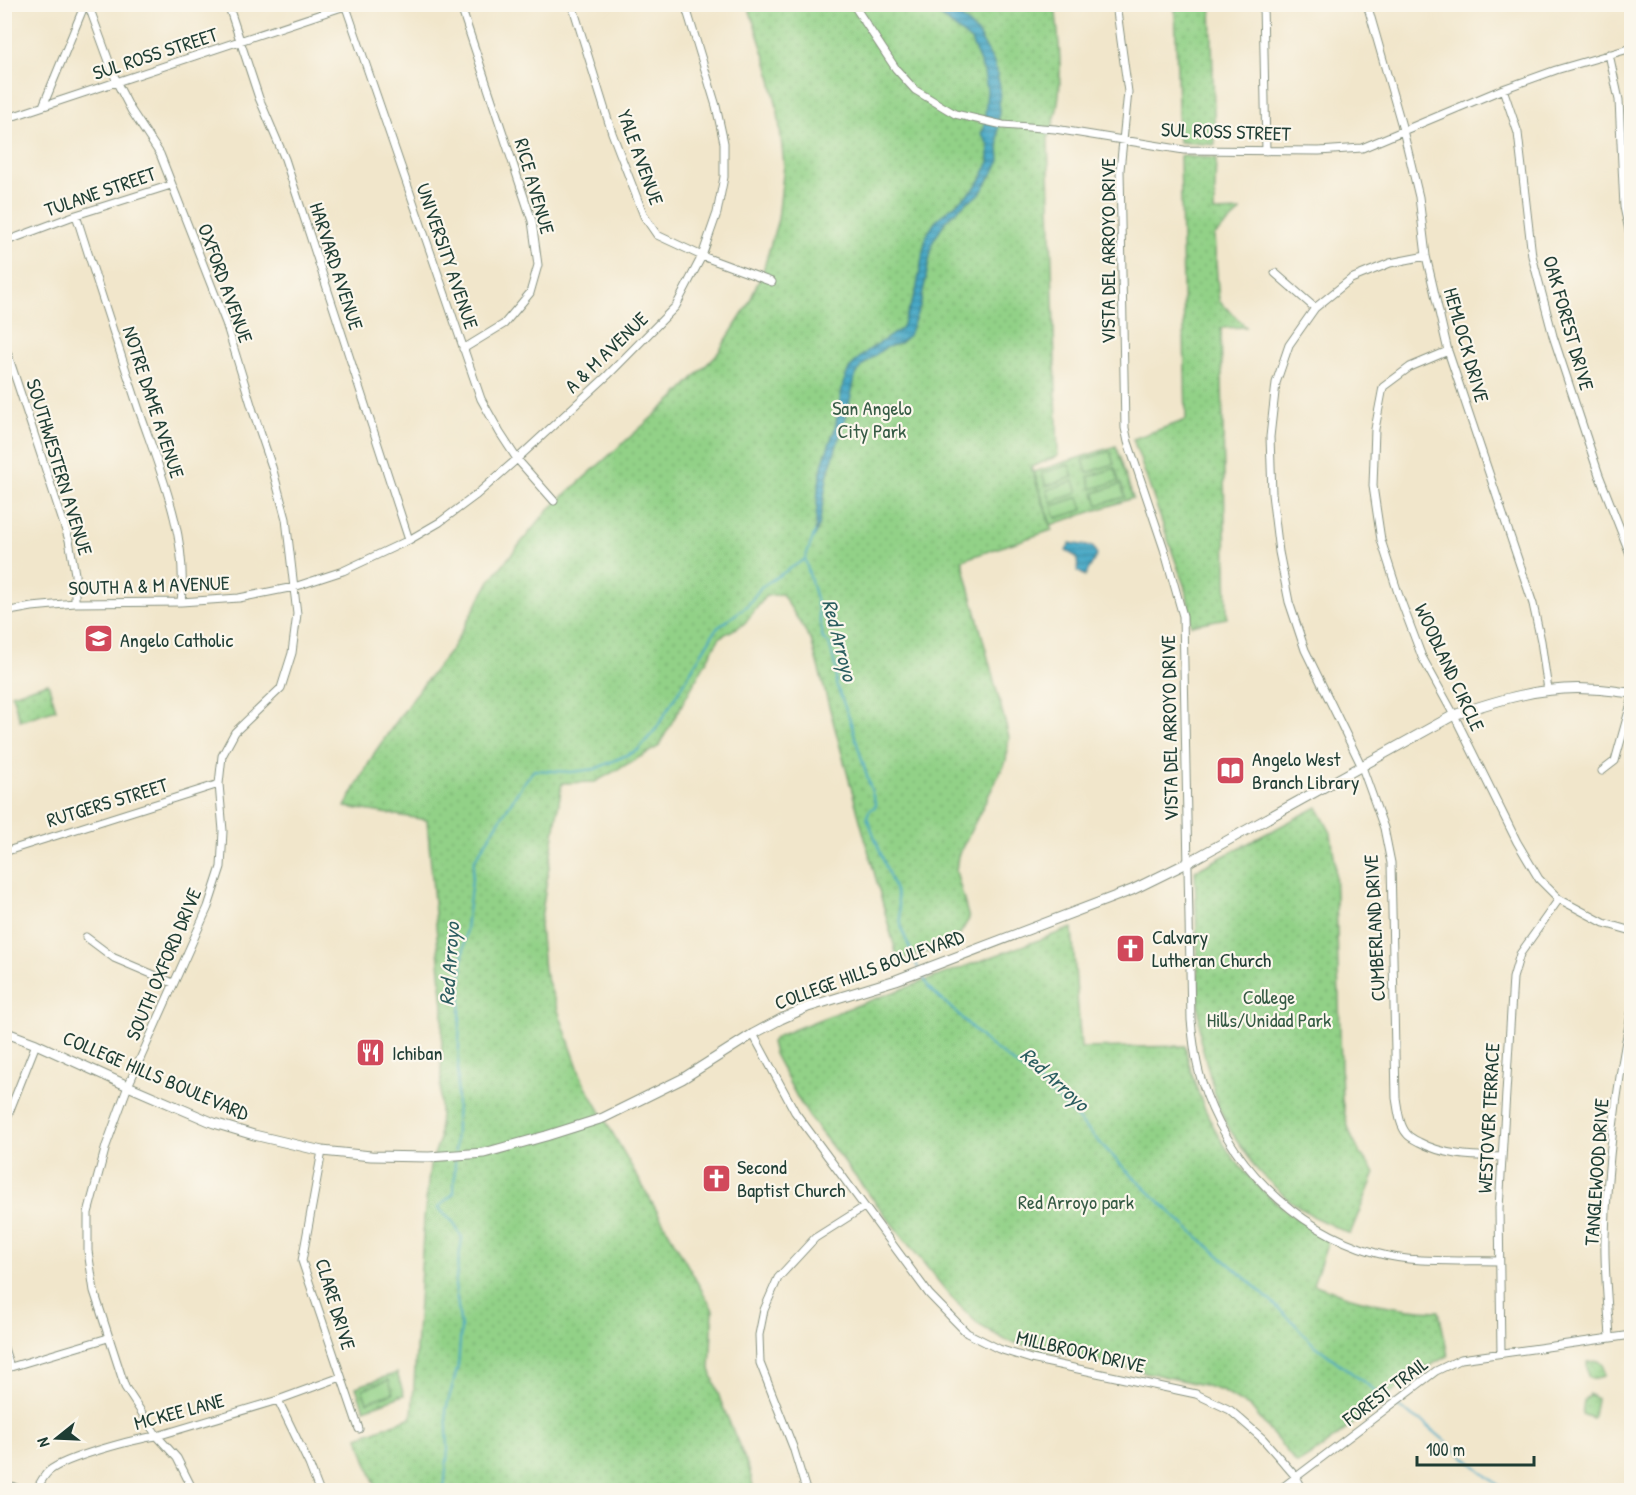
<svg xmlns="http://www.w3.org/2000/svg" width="1636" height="1495" font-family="'Patrick Hand',sans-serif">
<defs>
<pattern id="grass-dots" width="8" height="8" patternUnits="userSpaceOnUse" patternTransform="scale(1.5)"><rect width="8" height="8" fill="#92d187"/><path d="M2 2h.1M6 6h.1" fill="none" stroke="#7db475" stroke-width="1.8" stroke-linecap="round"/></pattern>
<pattern id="water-rules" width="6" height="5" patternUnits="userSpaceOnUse" patternTransform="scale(1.5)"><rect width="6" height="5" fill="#47a8c6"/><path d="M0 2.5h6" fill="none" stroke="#3b8aa2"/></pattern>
</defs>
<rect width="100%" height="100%" fill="#fbf7ec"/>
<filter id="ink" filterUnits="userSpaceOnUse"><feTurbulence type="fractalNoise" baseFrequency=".0167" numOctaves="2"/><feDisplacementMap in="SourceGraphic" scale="12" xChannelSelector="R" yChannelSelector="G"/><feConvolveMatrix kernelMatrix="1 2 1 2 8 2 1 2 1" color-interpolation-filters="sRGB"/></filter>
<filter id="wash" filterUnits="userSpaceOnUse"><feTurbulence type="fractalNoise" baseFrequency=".008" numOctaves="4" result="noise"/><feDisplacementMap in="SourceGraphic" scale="24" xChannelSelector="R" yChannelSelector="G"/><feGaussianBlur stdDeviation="1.35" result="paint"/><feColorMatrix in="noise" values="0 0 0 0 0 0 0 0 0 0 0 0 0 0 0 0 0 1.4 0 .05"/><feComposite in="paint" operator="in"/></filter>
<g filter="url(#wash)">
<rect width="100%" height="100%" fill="#f1e6cb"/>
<path fill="url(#grass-dots)" stroke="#58875e" stroke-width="1.5" d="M748,5H1055C1060,46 1066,99 1048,138L1058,456L1031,467L1052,530L962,560L1009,737L1006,761L958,856L956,871L969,919L954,944L898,960L811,640L782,594L766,596L744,624L720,637L658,747L595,782L562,783L540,925L544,970L582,1079L713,1310L710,1369L721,1402L749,1469L754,1490H377L358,1437L412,1417L424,1219L430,1166L439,1141L443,1007L427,820L345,807L375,752L418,691L451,650L491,579L548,510L675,397L718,353L747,307L763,271L778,219L784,165L778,112L768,66Z
M1175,5H1211L1215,145L1179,142Z
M1180,156L1216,158L1214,212L1241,211L1214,236L1219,301L1246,327L1221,328L1227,618L1191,625L1187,594L1133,439L1186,420Z
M1116,446L1133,498L1051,525L1034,472Z
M48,683L56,709L20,721L12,694Z
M1317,807L1331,833L1335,864L1342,1100C1348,1134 1353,1145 1375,1173L1350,1234L1316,1218L1289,1200L1258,1171L1230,1130L1218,1106L1200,1039L1195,871Z
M1072,928L1081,1048L1185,1046C1204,1137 1250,1193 1329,1239L1313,1284C1353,1300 1395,1310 1439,1311L1448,1356C1391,1383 1351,1433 1297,1464L1252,1409L1224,1392L1203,1385L1007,1341L979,1325L952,1298L900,1234L812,1121L798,1099L774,1054L771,1042L778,1036L841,1011Z
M1599,1361L1603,1365L1604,1376L1592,1379L1588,1377L1587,1362Z
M397,1373L404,1395L364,1409L356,1387Z
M1589,1394L1597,1399L1594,1416L1592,1418L1582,1414L1584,1400Z"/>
<path fill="#92d187" stroke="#58875e" stroke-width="1.5" d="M1110,451L1114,464L1087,473L1083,460Z
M1069,465L1073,477L1046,486L1042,473Z
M1115,468L1119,481L1092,489L1088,477Z
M1074,481L1078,493L1051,502L1047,490Z
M1121,484L1125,497L1098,505L1094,493Z
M1079,497L1083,510L1056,518L1052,506Z
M389,1380L393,1393L367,1402L362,1389Z"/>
<path fill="url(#water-rules)" stroke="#33727d" stroke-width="1.5" d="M927,5H944L960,16L978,34L994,63L1000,86L998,132L1000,161L980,194L967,202L947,219L933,241L921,303L909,335L900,343L885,348L874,356L861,367L855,377L847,414L828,473L819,526L815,536L818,489L823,462L835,428L843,384L848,371L857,360L870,349L901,329L916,292L926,236L937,219L972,191L982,178L989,162V145L981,133L984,129L987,90L984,72L971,41Z
M1070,543L1093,547L1097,555L1085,576L1078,571L1077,557L1066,551Z"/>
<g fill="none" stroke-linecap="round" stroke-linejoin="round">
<path stroke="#47a8c6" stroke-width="2" d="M815,532L805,559L816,599L823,639L829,643L836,669V684L850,720L876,806L869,811L867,817L897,896L902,930L919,970
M922,975L929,988L961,1017L985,1041L1037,1081L1067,1108L1123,1167L1183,1224L1250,1282L1294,1323L1312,1343L1390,1402
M455,1152L462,964L474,861L522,785L534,770L572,772L595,769L638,750L656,729L716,629L748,605L761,587L805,559
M1395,1405L1425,1424L1504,1490
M444,1490L448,1449L446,1409L458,1366L461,1328L455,1285L462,1238L453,1222L438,1208L454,1193L455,1158"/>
</g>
</g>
<g filter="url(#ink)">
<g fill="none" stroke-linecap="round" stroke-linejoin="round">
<defs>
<path id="street" d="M88,4L117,83L131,110L160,154L226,323L253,411L272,467L286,519L297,614L292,653L281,688L235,732L222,756L219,784L223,831L221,867L208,907L128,1086L106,1146L88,1213V1251L94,1291L125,1387L157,1436L177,1458L193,1490
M228,4L259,98L285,159L409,540
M345,4L481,399L500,433L517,459L554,501
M460,4L532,221L538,265L530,293L504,324L463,349
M572,4L612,133L644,216L657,235L702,256L772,282
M853,4L896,69L915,90L955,114L1003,125L1055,129L1184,150L1319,151L1362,148L1503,89L1556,70L1632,48
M1116,4L1128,92L1120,170L1125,428L1128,442L1164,549L1183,616L1191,1020C1193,1040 1195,1060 1201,1079C1226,1161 1293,1229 1376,1253C1415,1264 1459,1260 1499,1261
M1263,4L1266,151
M1367,4L1403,130L1419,197L1426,256L1448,351L1533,604L1541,641L1548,690
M1609,54L1619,100L1624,207L1632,244
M1503,89L1518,133L1532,256L1553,336L1599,475L1632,559
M43,106L85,4
M4,122L14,116L351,4
M76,215C96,279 117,343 138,407C159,469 189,536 181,602
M4,242L76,215L171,185
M1426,256L1390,263L1351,279L1315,308L1289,345L1276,383L1270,437L1272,494L1279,552L1289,602L1305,650L1362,767L1384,828L1391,863L1396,1098C1398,1109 1399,1125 1407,1134C1409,1137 1415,1140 1419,1142C1445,1156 1473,1156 1502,1157
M1275,273L1315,308
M4,343L69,540L75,574V603
M1448,351L1410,367L1383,387L1375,429L1373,486L1381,540L1398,593L1422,657L1454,715L1517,842L1539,879L1559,899L1604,923L1632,931
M4,612L32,607L75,603L181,602L239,598L294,587L343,571L409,540L440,522L475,496L517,459L608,375L676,306L702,256L717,213L724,177V143L716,106L685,4
M1602,771L1615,761L1632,700
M4,852L219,784
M86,937L114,958L173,983
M753,1034L795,1112L929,1294L967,1333L999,1349L1031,1359L1196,1394L1230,1410L1263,1439L1296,1477L1303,1490
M4,1125L36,1044
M322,1151L302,1261L359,1429
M1610,1337C1608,1304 1604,1270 1605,1237C1607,1160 1617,1084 1632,1009
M4,1348L10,1367
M1501,1353L1499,1208L1513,978L1520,954L1559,899
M4,1369L108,1338
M278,1400L309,1464L319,1490
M4,1483L21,1490
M36,1490C40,1484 43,1476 49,1471C66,1457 135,1439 157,1436L278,1400L341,1377
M806,1490L793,1447L760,1363L759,1335L764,1310L778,1278L815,1238L864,1207
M1279,1490L1436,1371L1461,1359L1632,1335"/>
<path id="secondary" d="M4,1032L36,1044L128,1086L214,1123L254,1135L322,1151L371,1156L429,1157L484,1153L546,1136L603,1118L682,1079L753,1034L781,1019L808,1007L896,980L1132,890L1187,863L1454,715C1498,700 1543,686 1590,689C1604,689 1618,692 1632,693"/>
</defs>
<use href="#street" stroke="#889280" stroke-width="9"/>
<use href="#secondary" stroke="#889280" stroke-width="11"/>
<use href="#street" stroke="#fff" stroke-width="7"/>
<use href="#secondary" stroke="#fff" stroke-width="9"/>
</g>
</g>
<defs>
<symbol id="school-square" viewBox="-11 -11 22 22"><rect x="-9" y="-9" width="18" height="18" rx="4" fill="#d1495b" stroke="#fbf7ec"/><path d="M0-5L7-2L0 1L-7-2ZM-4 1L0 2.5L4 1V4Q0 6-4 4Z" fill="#fff"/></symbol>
<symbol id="library-square" viewBox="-11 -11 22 22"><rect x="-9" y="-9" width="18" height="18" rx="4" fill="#d1495b" stroke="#fbf7ec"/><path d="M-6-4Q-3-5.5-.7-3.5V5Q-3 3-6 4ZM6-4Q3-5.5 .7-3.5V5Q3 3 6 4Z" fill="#fff"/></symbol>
<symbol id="church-square" viewBox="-11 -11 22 22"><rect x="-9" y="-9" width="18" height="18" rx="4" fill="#d1495b" stroke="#fbf7ec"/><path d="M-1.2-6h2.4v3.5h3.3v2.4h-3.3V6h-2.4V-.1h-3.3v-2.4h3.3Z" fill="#fff"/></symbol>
<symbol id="restaurant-square" viewBox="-11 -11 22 22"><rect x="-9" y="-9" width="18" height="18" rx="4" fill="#d1495b" stroke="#fbf7ec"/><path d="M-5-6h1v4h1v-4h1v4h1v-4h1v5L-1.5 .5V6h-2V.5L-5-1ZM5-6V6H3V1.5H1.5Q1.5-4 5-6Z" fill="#fff"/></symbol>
</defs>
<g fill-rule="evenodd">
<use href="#school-square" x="82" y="622" width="33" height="33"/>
<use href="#library-square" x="1214" y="754" width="33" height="33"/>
<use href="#church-square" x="1114" y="932" width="33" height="33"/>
<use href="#restaurant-square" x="354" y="1036" width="33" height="33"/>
<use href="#church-square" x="700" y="1162" width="33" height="33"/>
</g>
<g text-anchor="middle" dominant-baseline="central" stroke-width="4.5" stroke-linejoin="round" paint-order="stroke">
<g font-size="20" fill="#1f3d34" stroke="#fbf7ec">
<text transform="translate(155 53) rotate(-18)">SUL ROSS STREET</text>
<text transform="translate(1226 131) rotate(2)">SUL ROSS STREET</text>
<text transform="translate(641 157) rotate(70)">YALE AVENUE</text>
<text transform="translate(535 186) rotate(74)">RICE AVENUE</text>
<text transform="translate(100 191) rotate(-19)">TULANE STREET</text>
<text transform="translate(1107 251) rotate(-90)">VISTA DEL ARROYO DRIVE</text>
<text transform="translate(448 256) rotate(71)">UNIVERSITY AVENUE</text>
<text transform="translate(337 266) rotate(72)">HARVARD AVENUE</text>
<text transform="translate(226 283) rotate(70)">OXFORD AVENUE</text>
<text transform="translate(1569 323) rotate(74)">OAK FOREST DRIVE</text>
<text transform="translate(1467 345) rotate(74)">HEMLOCK DRIVE</text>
<text transform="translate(606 352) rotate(-44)">A &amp; M AVENUE</text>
<text transform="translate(154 402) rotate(72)">NOTRE DAME AVENUE</text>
<text transform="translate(60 467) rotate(73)">SOUTHWESTERN AVENUE</text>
<text transform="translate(149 585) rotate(-2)">SOUTH A &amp; M AVENUE</text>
<text transform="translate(1450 667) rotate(65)">WOODLAND CIRCLE</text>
<text transform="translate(1169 728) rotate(-91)">VISTA DEL ARROYO DRIVE</text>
<text transform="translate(107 802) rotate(-17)">RUTGERS STREET</text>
<text transform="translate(1374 928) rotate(-93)">CUMBERLAND DRIVE</text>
<text transform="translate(163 964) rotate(-67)">SOUTH OXFORD DRIVE</text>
<text transform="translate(869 969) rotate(-20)">COLLEGE HILLS BOULEVARD</text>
<text transform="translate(156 1075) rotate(23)">COLLEGE HILLS BOULEVARD</text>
<text transform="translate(1488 1118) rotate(-87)">WESTOVER TERRACE</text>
<text transform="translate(1596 1172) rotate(-86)">TANGLEWOOD DRIVE</text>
<text transform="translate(336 1304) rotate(73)">CLARE DRIVE</text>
<text transform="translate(1081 1351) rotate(13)">MILLBROOK DRIVE</text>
<text transform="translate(1385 1391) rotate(-37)">FOREST TRAIL</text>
<text transform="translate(179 1411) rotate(-15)">MCKEE LANE</text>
</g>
<g font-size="20" fill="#365b45" stroke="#fbf7ec">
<text x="872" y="407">San Angelo<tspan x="872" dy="23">City Park</tspan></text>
<text x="1269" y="996">College<tspan x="1269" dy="23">Hills/Unidad Park</tspan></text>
<text x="1076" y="1201">Red Arroyo park</text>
</g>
<g font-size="20" fill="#1f3d34" stroke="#fbf7ec" text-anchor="start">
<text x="120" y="639">Angelo Catholic</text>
<text x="1252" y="758">Angelo West<tspan x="1252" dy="23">Branch Library</tspan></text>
<text x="1152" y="936">Calvary<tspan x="1152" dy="23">Lutheran Church</tspan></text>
<text x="392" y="1052">Ichiban</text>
<text x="737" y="1166">Second<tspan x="737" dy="23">Baptist Church</tspan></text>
</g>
<g font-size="21" font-style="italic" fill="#2b5d60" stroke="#fbf7ec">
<text transform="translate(840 640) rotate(75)">Red Arroyo</text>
<text transform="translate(449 964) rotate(-86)">Red Arroyo</text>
<text transform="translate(1055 1079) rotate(42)">Red Arroyo</text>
</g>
</g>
<rect width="1636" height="1495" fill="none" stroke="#fbf7ec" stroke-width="24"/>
<g transform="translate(57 1438) rotate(252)" stroke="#fbf7ec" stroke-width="4.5" paint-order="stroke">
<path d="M0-4.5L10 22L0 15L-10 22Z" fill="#1f3d34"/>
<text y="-9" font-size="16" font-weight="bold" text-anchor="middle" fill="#1f3d34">N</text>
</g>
<path d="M1417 1456v9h117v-9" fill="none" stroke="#1f3d34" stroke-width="3"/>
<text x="1426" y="1456" font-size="18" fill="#1f3d34" stroke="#fbf7ec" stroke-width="4.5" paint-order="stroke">100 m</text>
</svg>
